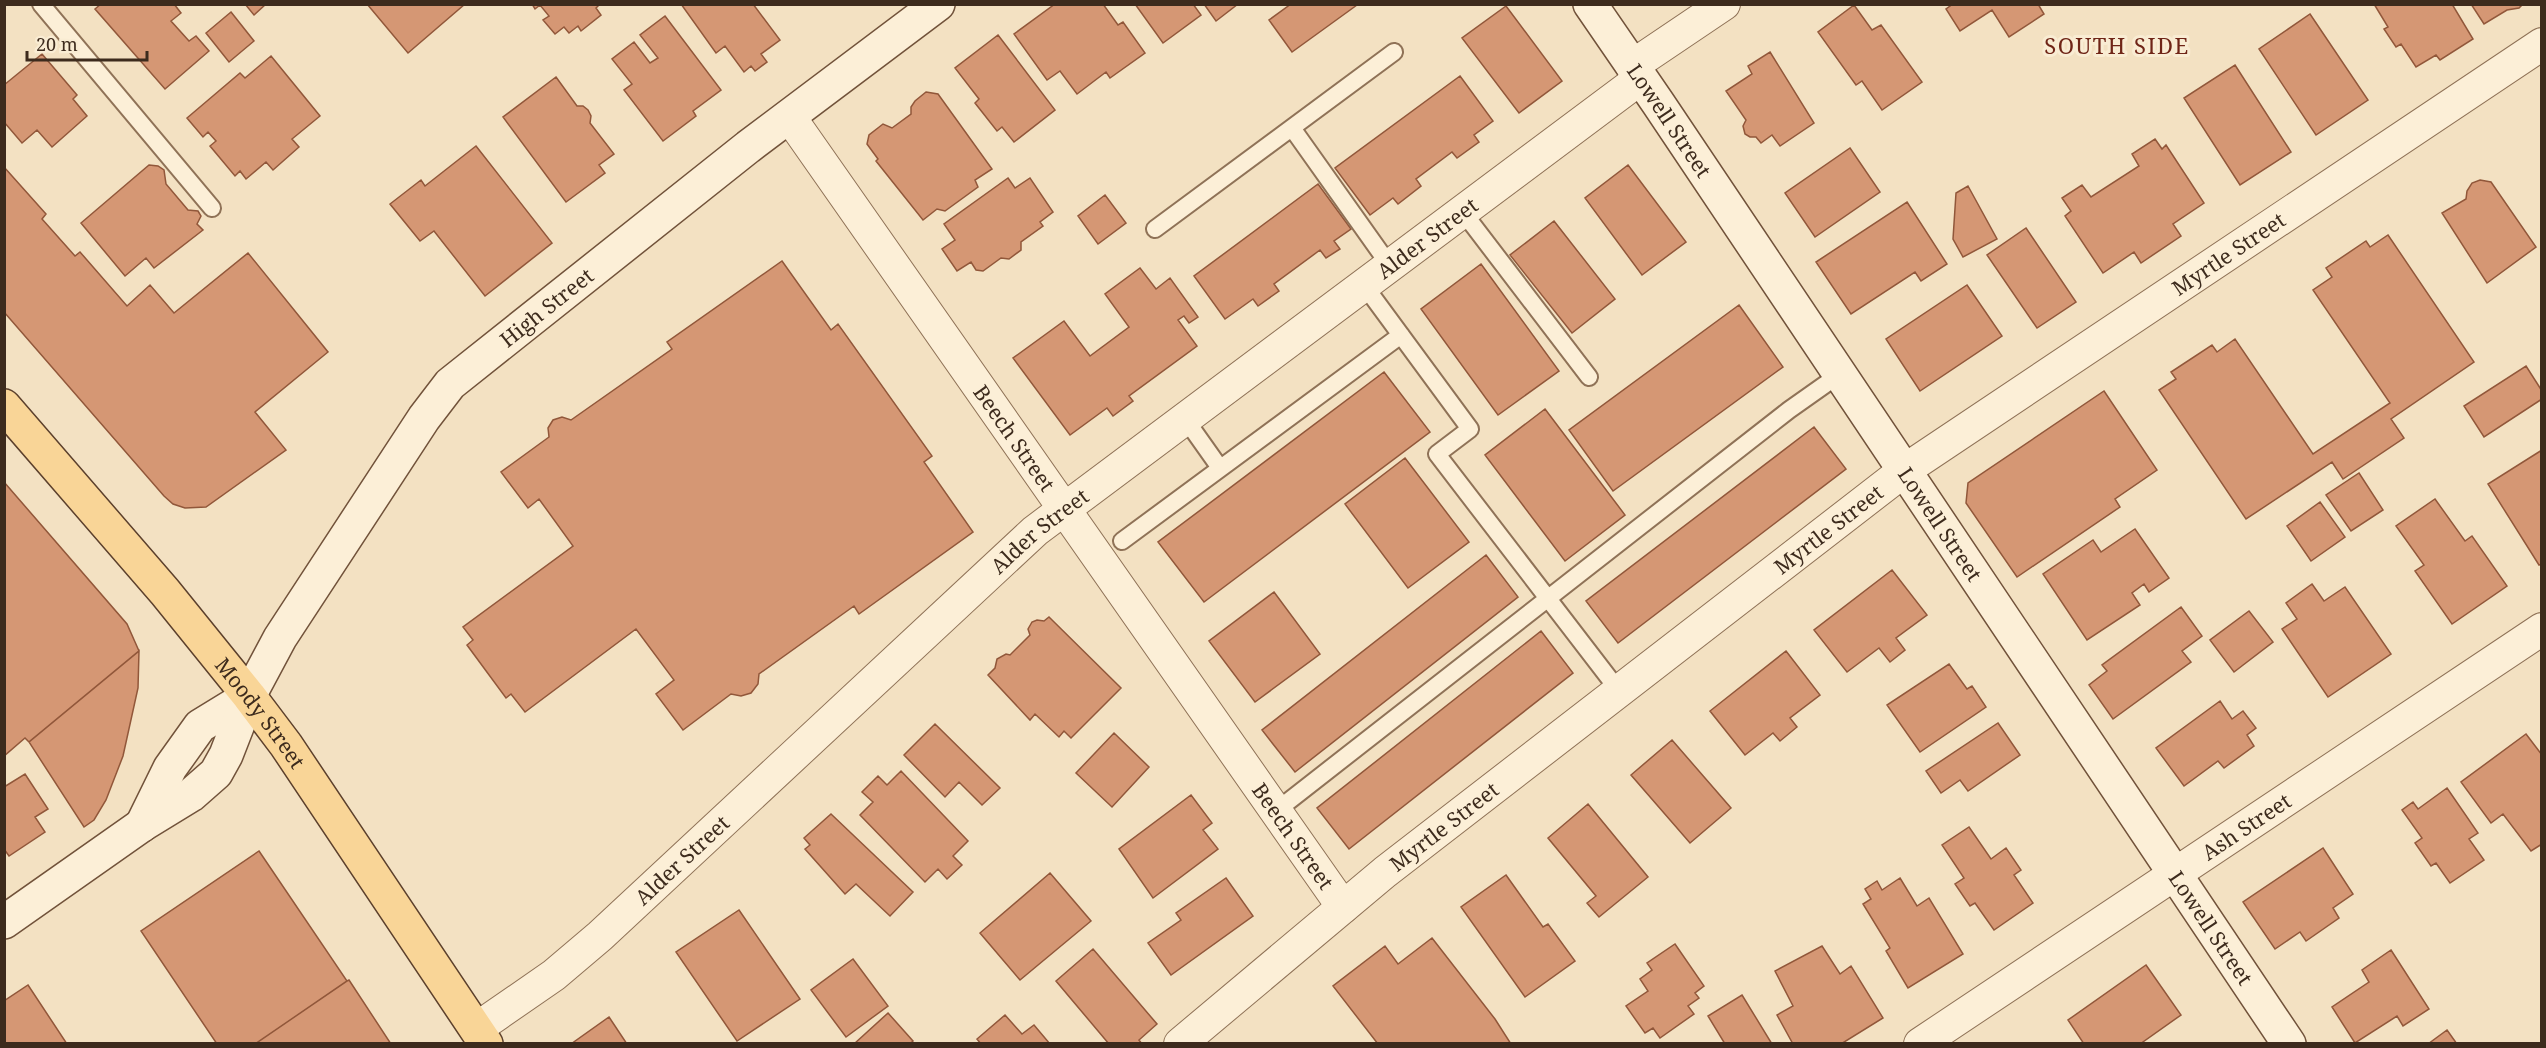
<svg xmlns="http://www.w3.org/2000/svg" width="2546" height="1048" font-family="'Noto Serif',serif">
<rect width="100%" height="100%" fill="#f3e1c2"/>
<path fill="#d59774" stroke="#91573a" stroke-width="1.5" d="M101,4H174L181,13L171,21L189,41L196,36L209,51L165,89L95,9Z
M245,4H266L254,15Z
M367,4H465L408,53Z
M532,4H600L596,8L601,15L581,31L578,26L569,33L564,27L555,34L543,20L549,16L540,5L535,9Z
M681,4H753L780,40L761,54L767,62L755,71L751,66L744,72L725,46L716,53Z
M1055,4H1103L1118,25L1123,22L1145,53L1110,78L1106,72L1077,94L1060,71L1047,80L1014,34Z
M1135,4H1193L1201,15L1163,43Z
M1204,4H1238L1216,21Z
M1291,4H1356L1357,5L1292,52L1269,20Z
M1953,4H2038L2044,14L2009,37L1992,10L1960,31L1946,9Z
M2374,4H2452L2473,39L2440,60L2436,55L2416,67L2401,44L2396,47L2384,29L2388,27Z
M2471,4H2523L2519,8L2507,10L2484,24Z
M1854,5L1872,30L1881,25L1922,82L1882,110L1862,81L1856,85L1818,32Z
M1506,6L1562,81L1519,113L1462,38Z
M231,12L254,41L229,62L206,33Z
M2310,14L2368,100L2316,135L2259,49Z
M665,16L721,90L693,111L696,116L663,141L624,90L632,84L612,59L634,42L650,63L658,58L640,35Z
M998,35L1055,110L1014,142L1002,127L997,131L975,103L979,99L955,68Z
M1770,52L1814,123L1780,146L1772,135L1761,143L1756,137H1750L1745,134L1743,126L1746,120L1726,91L1752,74L1748,66Z
M42,54L77,95L73,99L87,116L52,147L37,130L22,143L4,122V85Z
M271,56L320,116L292,139L299,147L273,170L266,162L246,179L240,171L235,176L210,146L216,141L208,132L203,137L187,118L240,73L245,78Z
M2235,65L2291,152L2240,185L2184,98Z
M1460,76L1493,121L1474,135L1479,142L1457,158L1452,152L1416,179L1421,186L1398,204L1393,198L1370,215L1335,168Z
M556,77L577,106H583L588,110L591,116L590,123L614,154L599,165L605,173L566,202L503,117Z
M926,92L938,94L992,169L975,180L978,187L945,211L937,209L923,220L876,161L878,159L867,144L869,135L883,124L892,128L911,114V107L915,101Z
M2155,139L2162,149L2166,145L2204,203L2173,224L2181,236L2141,263L2134,252L2103,273L2065,216L2071,211L2062,198L2082,185L2091,197L2139,166L2132,154Z
M476,146L552,243L485,296L434,231L420,241L390,204L421,180L425,186Z
M1850,148L1880,192L1815,237L1785,193Z
M149,165L158,166L164,170L166,184L188,210L198,211L201,216L197,224L203,230L154,268L146,258L125,276L81,223Z
M1628,165L1686,242L1642,275L1585,198Z
M4,167L46,214L42,219L75,256L80,252L127,306L150,285L174,313L248,253L328,352L255,412L286,450L206,507L185,508L173,504L164,496L4,312Z
M1008,178L1015,188L1030,178L1053,212L1040,222L1043,226L1021,242V250L1009,259L1001,258L983,271L976,270L971,262L957,271L942,249L955,240L944,224Z
M2480,180L2491,182L2536,247L2487,283L2442,213L2466,199L2467,191L2472,183Z
M1318,184L1351,229L1334,241L1340,249L1326,258L1320,250L1274,284L1279,291L1258,306L1253,299L1225,319L1194,276Z
M1968,186L1997,239L1963,257L1953,239L1956,193Z
M1105,195L1126,223L1098,244L1078,216Z
M1907,202L1947,264L1921,281L1915,272L1851,314L1816,262Z
M1554,221L1615,299L1572,333L1510,255Z
M2026,228L2076,302L2037,328L1987,255Z
M2388,235L2474,362L2391,419L2404,438L2343,479L2332,462L2246,519L2159,390L2176,379L2171,372L2212,345L2217,352L2235,339L2313,454L2390,403L2313,290L2332,277L2326,268L2366,241L2370,247Z
M782,261L831,330L838,324L932,456L924,462L973,532L859,614L854,606L759,674L758,684L751,693L741,696L731,694L683,730L656,694L674,680L636,629L525,712L511,694L506,698L467,645L473,640L463,627L573,546L539,499L528,508L501,472L549,437L548,428L553,420L562,417L571,420L672,349L667,342Z
M1481,264L1559,371L1498,415L1421,309Z
M1140,268L1156,289L1170,278L1198,317L1189,323L1184,316L1178,320L1197,346L1129,396L1133,401L1113,416L1107,408L1070,435L1013,358L1064,321L1090,356L1129,327L1105,294Z
M1967,285L2002,336L1920,391L1886,339Z
M1739,305L1783,367L1613,491L1569,430Z
M2526,366L2542,391V399L2484,437L2464,406Z
M1384,372L1430,432L1204,602L1158,542Z
M2104,391L2157,470L2115,499L2120,507L2017,577L1966,503L1968,483Z
M1545,409L1625,515L1565,561L1485,455Z
M1814,427L1846,469L1618,643L1586,601Z
M2542,450V564L2539,565L2488,484Z
M1405,458L1469,542L1408,588L1345,504Z
M2359,473L2383,510L2351,531L2326,495Z
M4,482L127,624L139,651L29,742L25,738L4,756Z
M2435,499L2465,541L2472,536L2507,586L2452,624L2415,571L2424,565L2396,526Z
M2320,502L2345,537L2311,561L2287,526Z
M2135,529L2169,578L2149,592L2144,584L2132,593L2140,605L2087,640L2043,574L2093,540L2101,552Z
M1486,555L1518,597L1295,772L1262,730Z
M1892,570L1927,615L1896,638L1905,650L1890,662L1879,648L1847,672L1814,630Z
M2312,584L2324,601L2345,587L2391,654L2328,697L2282,629L2297,619L2286,603Z
M1274,592L1320,654L1255,702L1209,641Z
M2181,607L2202,636L2182,651L2191,662L2113,719L2089,685L2107,671L2102,665Z
M2249,611L2273,642L2234,672L2210,640Z
M1049,617L1121,688L1071,738L1064,731L1059,737L1035,714L1030,720L988,675L995,668L997,659L1006,654L1010,655L1030,635L1028,629L1032,622L1037,620L1044,621Z
M1541,631L1573,673L1349,849L1317,808Z
M139,651L138,688L123,756L106,800L94,820L84,827L29,742Z
M1786,651L1820,695L1790,718L1797,727L1780,741L1773,733L1745,755L1710,711Z
M1949,664L1967,689L1972,686L1986,707L1920,752L1887,705Z
M2220,701L2232,719L2243,711L2256,728L2247,735L2254,746L2224,768L2218,761L2184,786L2156,748Z
M1998,723L2020,755L1968,791L1960,780L1941,793L1926,771Z
M935,724L1000,788L982,805L959,782L945,797L904,755Z
M1114,733L1149,767L1112,807L1076,773Z
M2526,734L2542,755V844L2531,851L2503,814L2491,823L2461,782Z
M1672,740L1731,808L1690,843L1631,775Z
M901,771L968,841L953,856L962,865L947,879L938,869L925,882L860,815L873,802L862,792L878,776L887,785Z
M25,774L48,809L35,817L45,832L9,856L4,849V787Z
M2447,788L2478,833L2469,839L2484,860L2450,883L2436,863L2431,866L2415,843L2422,838L2402,810L2413,802L2418,809Z
M1191,795L1212,823L1203,830L1218,849L1153,898L1119,849Z
M1588,804L1648,877L1599,917L1587,903L1596,896L1548,838Z
M831,814L913,892L890,916L856,884L845,894L805,849L810,845L804,838Z
M1969,827L1991,859L2006,848L2021,870L2014,875L2033,903L1994,930L1975,903L1970,906L1955,884L1964,878L1942,845Z
M2323,848L2353,894L2333,908L2339,918L2306,941L2300,932L2275,949L2243,902Z
M259,851L347,981L255,1044H217L141,931Z
M1050,873L1091,921L1020,980L980,933Z
M1506,875L1543,927L1548,924L1575,961L1525,997L1461,907Z
M1226,878L1253,916L1171,975L1148,943L1181,920L1176,913Z
M1900,878L1917,906L1929,898L1963,954L1908,988L1886,951L1890,948L1863,904L1871,899L1865,889L1877,881L1882,890Z
M739,910L800,999L737,1041L676,952Z
M1432,938L1495,1019L1511,1044H1378L1333,986L1385,946L1398,964Z
M1675,944L1704,986L1695,993L1699,998L1688,1006L1694,1014L1660,1038L1653,1028L1645,1033L1626,1006L1648,991L1640,979L1652,970L1647,963Z
M1822,946L1840,974L1851,966L1883,1018L1841,1044H1793L1777,1015L1793,1006L1775,971Z
M1093,949L1157,1024L1139,1040L1142,1044H1109L1056,981Z
M2391,950L2429,1009L2403,1026L2397,1016L2355,1043L2332,1007L2369,982L2362,970Z
M853,959L888,1006L846,1037L811,990Z
M2146,965L2181,1015L2140,1044H2084L2068,1020Z
M349,980L391,1044H255L347,981Z
M28,985L67,1044L4,1043V1001Z
M1742,995L1772,1044H1725L1708,1016Z
M888,1013L913,1041L910,1044H854Z
M1005,1015L1022,1034L1034,1025L1050,1044H981L977,1039Z
M609,1017L627,1044H571Z
M2447,1030L2457,1044H2428Z"/>
<g fill="none" stroke-linecap="round" stroke-linejoin="round">
<defs>
<path id="lane" d="M41,4L212,208
M1292,128L1390,266
M1463,212L1589,377
M1155,229L1394,52
M1364,285L1470,429L1437,454L1619,691
M1186,420L1220,468
M1122,541L1401,335
M1276,811L1789,410L1840,374"/>
<g id="street">
<path d="M1632,66L1724,4"/>
<path id="s1" d="M789,116L1343,907"/>
<path id="s2" d="M476,1029L554,975L600,936L1035,531L1641,78"/>
<path id="s3" d="M1180,1044L1385,872L1905,470L2542,44"/>
<path id="s4" d="M1920,1044L2542,629"/>
</g>
<g id="secondary">
<path id="s5" d="M1590,4L1658,103L2289,1044"/>
<path d="M142,825L170,768L200,726L249,696"/>
<path id="s6" d="M4,922L142,825L191,795L216,773L226,755L249,696L280,638L424,418L450,384L748,147L938,4"/>
</g>
<g id="primary">
<path id="s7" d="M4,406L165,592L249,696L286,745L486,1044"/>
</g>
</defs>
<use href="#lane" stroke="#8f7257" stroke-width="20"/>
<use href="#street" stroke="#8f7257" stroke-width="34"/>
<use href="#secondary" stroke="#71523a" stroke-width="36"/>
<use href="#primary" stroke="#5c402c" stroke-width="36"/>
<use href="#lane" stroke="#fcefd7" stroke-width="16"/>
<use href="#street" stroke="#fcefd7" stroke-width="32"/>
<use href="#secondary" stroke="#fcefd7" stroke-width="33"/>
<use href="#primary" stroke="#f9d597" stroke-width="33"/>
</g>
<g text-anchor="middle" dominant-baseline="central" stroke-width="6" stroke-linejoin="round" paint-order="stroke">
<g font-size="21" fill="#3d2b1d" stroke="#f9ecd3">
<text stroke="none"><textPath href="#s5" startOffset="141">Lowell Street</textPath></text>
<text stroke="none"><textPath href="#s2" startOffset="1239">Alder Street</textPath></text>
<text stroke="none"><textPath href="#s3" startOffset="1314">Myrtle Street</textPath></text>
<text stroke="none"><textPath href="#s6" startOffset="838">High Street</textPath></text>
<text stroke="none"><textPath href="#s1" startOffset="393">Beech Street</textPath></text>
<text stroke="none"><textPath href="#s5" startOffset="627">Lowell Street</textPath></text>
<text stroke="none"><textPath href="#s3" startOffset="828">Myrtle Street</textPath></text>
<text stroke="none"><textPath href="#s2" startOffset="753">Alder Street</textPath></text>
<text stroke="none"><textPath href="#s7" startOffset="400">Moody Street</textPath></text>
<text stroke="none"><textPath href="#s4" startOffset="392">Ash Street</textPath></text>
<text stroke="none"><textPath href="#s3" startOffset="342">Myrtle Street</textPath></text>
<text stroke="none"><textPath href="#s1" startOffset="879">Beech Street</textPath></text>
<text stroke="none"><textPath href="#s2" startOffset="267">Alder Street</textPath></text>
<text stroke="none"><textPath href="#s5" startOffset="1113">Lowell Street</textPath></text>
</g>
<g font-size="22" letter-spacing="1.5" fill="#6f2517" stroke="#f9ecd3">
<text x="2117" y="45">SOUTH SIDE</text>
</g>
</g>
<rect width="2546" height="1048" fill="none" stroke="#3d2b1d" stroke-width="12"/>
<path d="M27 51v9h120v-9" fill="none" stroke="#3d2b1d" stroke-width="3"/>
<text x="36" y="51" font-size="18" fill="#3d2b1d" stroke="#f9ecd3" stroke-width="4.5" paint-order="stroke">20 m</text>
</svg>
